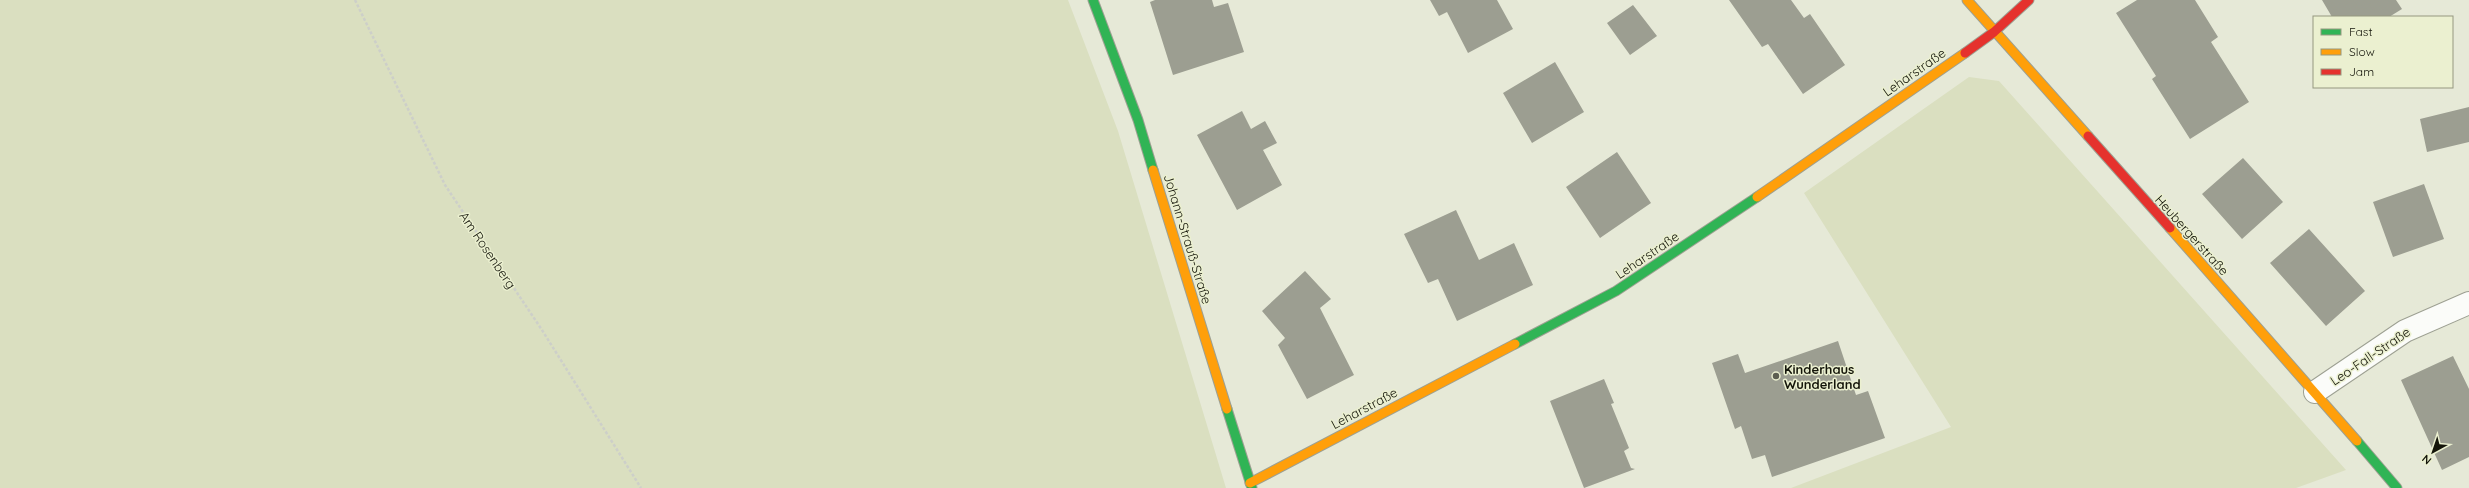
<svg xmlns="http://www.w3.org/2000/svg" width="2469" height="488" font-family="Quicksand,sans-serif">
<rect width="100%" height="100%" fill="#e6e9d7"/>
<path fill="#dadfc0" d="M0,0H1068L1118,131L1226,488H0Z
M1969,77L1999,81L2346,470L2296,488H1791L1951,427L1804,193Z"/>
<path fill="#9c9e91" d="M1155,0H1212L1214,7L1228,3L1244,52L1173,75L1150,2Z
M1430,0H1497L1513,29L1468,53L1447,12L1439,16Z
M1729,0H1791L1804,18L1810,14L1845,65L1803,94L1768,44L1762,47Z
M2137,0H2195L2218,37L2211,42L2249,102L2190,139L2152,79L2156,76L2116,13Z
M2322,0H2396L2402,9L2389,17H2332Z
M1633,5L1657,36L1630,55L1607,23Z
M1555,62L1584,112L1532,143L1503,93Z
M2469,107V142L2427,152L2420,119Z
M1242,111L1251,129L1265,121L1277,143L1263,150L1282,185L1237,210L1197,135Z
M1617,152L1651,203L1600,238L1566,187Z
M2243,158L2283,202L2242,239L2202,194Z
M2424,184L2444,239L2393,257L2373,202Z
M1456,210L1479,260L1514,243L1533,285L1457,321L1438,279L1428,283L1404,234Z
M2309,229L2365,291L2326,326L2270,263Z
M1305,271L1331,299L1320,308L1354,375L1307,399L1278,345L1285,338L1262,311Z
M1838,341L1856,395L1868,391L1885,438L1772,477L1765,455L1752,459L1741,426L1735,429L1712,363L1738,354L1745,373Z
M2453,356L2469,389V457L2442,470L2401,380Z
M1604,379L1614,403L1611,404L1629,448L1624,451L1631,468L1635,469L1584,488L1550,401Z"/>
<g fill="none" stroke-linecap="round" stroke-linejoin="round">
<defs>
<path id="street" d="M2315,392L2405,331L2469,303"/>
<path id="fast" d="M1093,0L1138,120L1153,170
M1515,344L1616,291L1757,197
M1227,409L1252,488
M2357,441L2397,488"/>
<path id="slow" d="M1967,0L2088,136
M1153,170L1227,409
M1757,197L1965,53
M2170,228L2357,441
M1250,483L1515,344"/>
<path id="jam" d="M1965,53L1994,32L2029,0
M2088,136L2170,228"/>
</defs>
<use href="#street" stroke="#9da092" stroke-width="24"/>
<use href="#fast" stroke="#9da092" stroke-width="11"/>
<use href="#slow" stroke="#9da092" stroke-width="11"/>
<use href="#jam" stroke="#9da092" stroke-width="11"/>
<path stroke="#cdcfc9" stroke-width="2.5" stroke-dasharray="3 2" stroke-linecap="butt" d="M355,0L445,185L542,330L641,488"/>
<use href="#street" stroke="#fbfcf9" stroke-width="22"/>
<use href="#fast" stroke="#30b455" stroke-width="9"/>
<use href="#slow" stroke="#ff9f0a" stroke-width="9"/>
<use href="#jam" stroke="#e5322d" stroke-width="9"/>
</g>
<circle fill="#5d5f51" stroke="#ebf0d0" stroke-width="1.5" cx="1776" cy="376" r="4"/>
<g text-anchor="middle" dominant-baseline="central" stroke-width="3" stroke-linejoin="round" paint-order="stroke">
<g font-size="13" fill="#131409" stroke="#ebf0d0">
<text transform="translate(1914 72) rotate(-35)">Leharstraße</text>
<text transform="translate(2192 235) rotate(48)">Heubergerstraße</text>
<text transform="translate(1188 239) rotate(73)">Johann-Strauß-Straße</text>
<text transform="translate(488 250) rotate(56)">Am Rosenberg</text>
<text transform="translate(1647 255) rotate(-34)">Leharstraße</text>
<text transform="translate(2370 356) rotate(-34)">Leo-Fall-Straße</text>
<text transform="translate(1364 408) rotate(-28)">Leharstraße</text>
</g>
<g font-size="13" font-weight="bold" fill="#131409" stroke="#ebf0d0" text-anchor="start">
<text x="1784" y="369">Kinderhaus<tspan x="1784" dy="15">Wunderland</tspan></text>
</g>
</g>
<rect x="2313" y="16" width="140" height="72" fill="#ebf0d0" stroke="#959880"/>
<rect x="2321" y="29" width="20" height="6" fill="#30b455" stroke="#959880"/>
<text x="2349" y="36" font-size="12" fill="#131409">Fast</text>
<rect x="2321" y="49" width="20" height="6" fill="#ff9f0a" stroke="#959880"/>
<text x="2349" y="56" font-size="12" fill="#131409">Slow</text>
<rect x="2321" y="69" width="20" height="6" fill="#e5322d" stroke="#959880"/>
<text x="2349" y="76" font-size="12" fill="#131409">Jam</text>
<g transform="translate(2433 452) rotate(220)" stroke="#ebf0d0" stroke-width="3" paint-order="stroke">
<path d="M0-3L7 15L0 10L-7 15Z" fill="#131409"/>
<text y="-6" font-size="11" font-weight="bold" text-anchor="middle" fill="#131409">N</text>
</g>
</svg>
